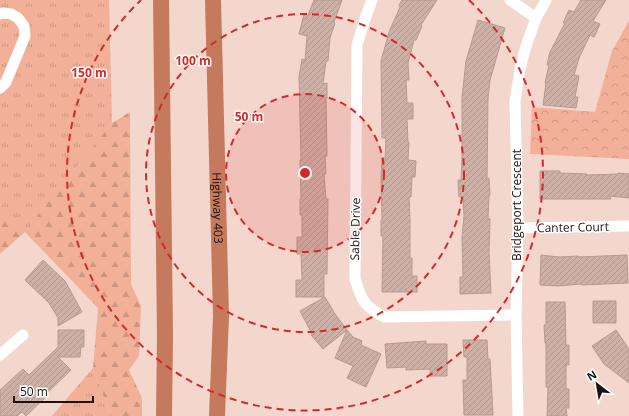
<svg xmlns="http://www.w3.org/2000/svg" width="629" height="416" font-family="'Open Sans',sans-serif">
<defs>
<pattern id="grass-tufts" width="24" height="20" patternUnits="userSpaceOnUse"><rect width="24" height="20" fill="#f1b097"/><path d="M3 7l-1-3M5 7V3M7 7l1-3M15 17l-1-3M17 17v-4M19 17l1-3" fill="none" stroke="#ce9681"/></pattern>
<pattern id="forest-firs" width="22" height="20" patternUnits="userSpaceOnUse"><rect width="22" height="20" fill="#f1b097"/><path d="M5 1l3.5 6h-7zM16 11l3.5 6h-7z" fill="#ce9681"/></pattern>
<pattern id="park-crowns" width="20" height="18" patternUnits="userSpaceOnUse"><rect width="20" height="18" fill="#f1b097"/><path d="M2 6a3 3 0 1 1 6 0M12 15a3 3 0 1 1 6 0" fill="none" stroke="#ce9681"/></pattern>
<pattern id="building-hatch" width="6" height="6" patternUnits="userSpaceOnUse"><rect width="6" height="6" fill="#cdb1a7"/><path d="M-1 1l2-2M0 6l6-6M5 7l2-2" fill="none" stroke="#af978f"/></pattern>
</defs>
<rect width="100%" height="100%" fill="#f4d7cc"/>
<path fill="url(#grass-tufts)" d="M0,0H109L112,123L25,232L0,203Z
M93,368L111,416H52Z"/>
<path fill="url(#forest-firs)" d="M130,112L131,284L141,306L139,356L129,370L142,398V416H111L93,368L98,308L25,232L0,254V203L25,231L112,123Z"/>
<path fill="url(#park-crowns)" d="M629,21V159L530,154L532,107L595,112L612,51Z"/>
<path fill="url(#building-hatch)" stroke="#b59a90" d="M314,0H342L334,22L335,23L330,38L328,61H326L323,84L327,83V98H326L327,156H325L326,174H324L326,199H328L327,274H324V297H296V280H302L301,254H297V237H302V215H300V199H301L300,160H301L299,77L302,59L305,60L307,36L299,34L304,14L308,15Z
M402,0H437L421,25L422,26L416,40H414L408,63L409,80H406L407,103H413V119H407L408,142H409L408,160L416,161L415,177H412L411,197H409L410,220V258H412V276H417V292H382L383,236H381V220H382L381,180L382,159H385L386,138H382L381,61L389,32L400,7L399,5Z
M581,0H606L593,21L600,24L594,37L590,35L579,58L574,75L579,76L575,97H578L576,108L543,105L546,83H545L549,65H547L550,52L565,23H563L569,10L574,12Z
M478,20L505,28L490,80L488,98L487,179L489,178L490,195H489L488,219H490L489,253L491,293L460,294V277H463L462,237L464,216L463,197H459L458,180H461L462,159V97L466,61Z
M540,171H560V173L587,174V175L618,174V173L629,174V198L610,196L611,199H540Z
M541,255L559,257L578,256V257L627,255L628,283L582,285V284L558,286L540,285Z
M43,260L65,281L82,312L58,326V318L49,303L25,280Z
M325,297L335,314L347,330L323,349L311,335L312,334L300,311Z
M593,301H616V323H593Z
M546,302H565L566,345H569V365H566V389H569V408H566L567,416H547L548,387H546V343H545L544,325H546Z
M58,330H84V347H81L80,357H58L71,370L46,394L47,396L26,416L22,412L17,416H0V390L23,369L29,375L58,347Z
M347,330L353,337L362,341L361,345L381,354L366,387L347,378L353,366L335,358Z
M616,330L629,349V383L604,364L592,346Z
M463,340H487L488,359H490L493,415H464L463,380H467V357H464Z
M426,341V344H447V376H430V369L406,370V367L387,368L385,344Z"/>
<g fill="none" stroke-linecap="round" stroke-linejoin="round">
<path stroke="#fff" stroke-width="11" d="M372,0L365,19L357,45L355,279C362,301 363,305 384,317L516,315
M510,0L536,18
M0,14L3,13L11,14L18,18L24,26L25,36L6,82L0,88
M518,228L629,226
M0,355L23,335
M518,416L516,315L518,228L515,102L520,69L526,46L536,18L546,0"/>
<g stroke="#c5795d" stroke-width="16">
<path d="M161,0L165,336L164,416"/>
<path id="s1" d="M213,0L221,316L217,416"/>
</g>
</g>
<circle cx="305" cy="173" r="79" fill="#d62828" fill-opacity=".12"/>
<g fill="none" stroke="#d62828" stroke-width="2" stroke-dasharray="7 5">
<circle cx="305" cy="173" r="79"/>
<circle cx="305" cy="173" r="159"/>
<path d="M469 0A238 238 0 1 1 141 0"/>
</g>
<g text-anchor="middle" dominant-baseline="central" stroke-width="3" stroke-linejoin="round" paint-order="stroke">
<g font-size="12" fill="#1c130f" stroke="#fff">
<text transform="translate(516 205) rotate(-90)">Bridgeport Crescent</text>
<text stroke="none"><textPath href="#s1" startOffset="208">Highway 403</textPath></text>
<text transform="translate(573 227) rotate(-1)">Canter Court</text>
<text transform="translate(355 229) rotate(-89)">Sable Drive</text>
</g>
</g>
<circle cx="305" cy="173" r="6" fill="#d62828" stroke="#fff" stroke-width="2"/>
<g font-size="12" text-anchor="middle" font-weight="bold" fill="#d62828" stroke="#fff" stroke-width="3" stroke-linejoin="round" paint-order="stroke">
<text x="193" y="65">100 m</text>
<text x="89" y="77">150 m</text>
<text x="249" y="121">50 m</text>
</g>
<g transform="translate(597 384) rotate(329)" stroke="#ffffff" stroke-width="3" paint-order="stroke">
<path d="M0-3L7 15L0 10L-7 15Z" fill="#1c130f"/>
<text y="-6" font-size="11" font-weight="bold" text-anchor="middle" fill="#1c130f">N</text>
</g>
<path d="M14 396v6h79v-6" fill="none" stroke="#1c130f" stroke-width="2"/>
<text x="20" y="396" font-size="12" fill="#1c130f" stroke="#ffffff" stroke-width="3" paint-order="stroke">50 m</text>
</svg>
